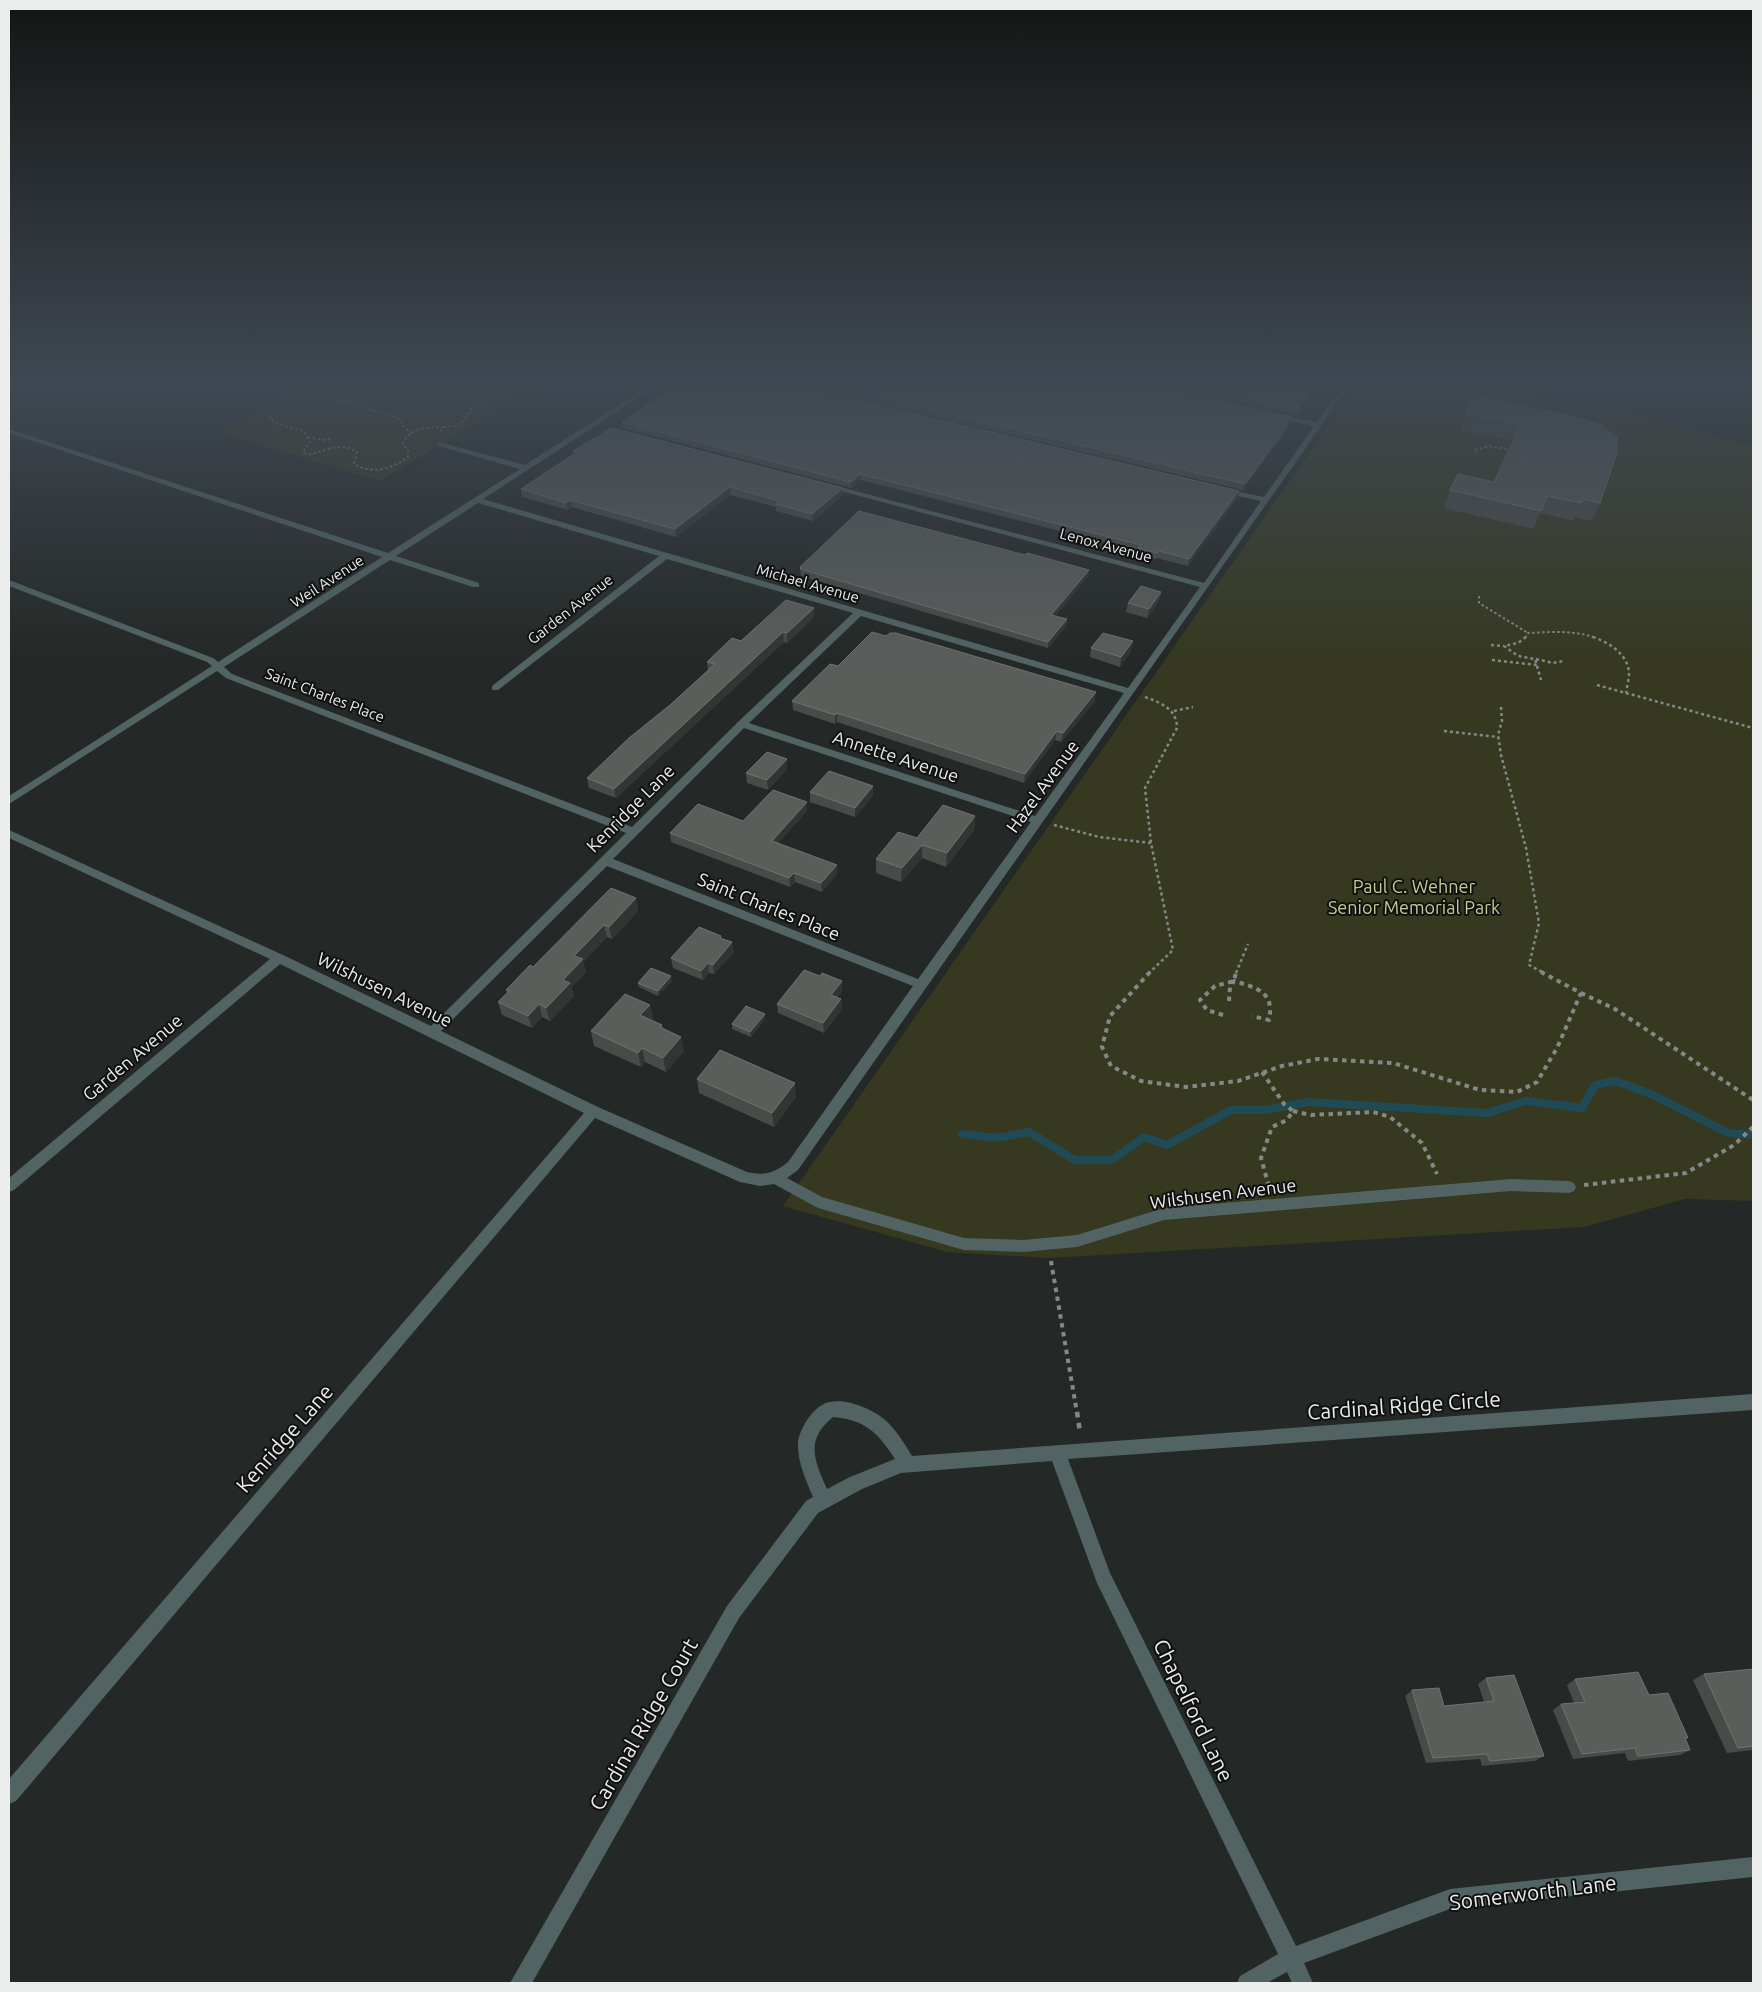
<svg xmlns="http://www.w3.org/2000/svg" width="1762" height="1992" font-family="Ubuntu,sans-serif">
<rect width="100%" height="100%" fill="#242826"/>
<path fill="#363920" d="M316,382H544L380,481L218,432Z
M1359,382H1476L1643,415L1753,447V1201L1685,1199L1584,1227L1050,1258L947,1252L783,1206Z"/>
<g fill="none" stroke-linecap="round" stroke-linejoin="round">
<path stroke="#204b56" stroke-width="8" d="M962,1134L997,1138L1029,1132L1075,1160H1112L1144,1137L1167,1145L1231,1110H1265L1308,1102L1487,1113L1526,1101L1582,1108L1595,1085L1616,1081L1653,1095L1728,1133L1753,1135"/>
<path stroke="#848886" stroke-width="2" stroke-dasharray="2.5 2.5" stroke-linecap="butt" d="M315,396L345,402L400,419L404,427L412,433
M1469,399L1477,393L1479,382
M271,416L270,418L276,423L303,431L310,442L303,452L308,455C324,451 342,441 357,452L354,464C373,475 391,469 408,457V451L403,443C410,428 428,427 443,427L440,432
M443,427L455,426L463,422L471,409L503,393L516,382
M308,437L322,440L332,439
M1475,450L1489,446L1513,450
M1479,596V603L1528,633
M1525,638L1528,633C1551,632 1575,630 1596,638"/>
<path stroke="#848886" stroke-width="2.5" stroke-dasharray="3 3" stroke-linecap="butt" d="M1526,637L1518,643L1504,646L1518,656L1535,659L1541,680
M1593,637C1608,642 1628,654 1629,673C1629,679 1627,686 1626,693
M1491,645L1504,646
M1536,659L1553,663L1563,661
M1492,660L1537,665
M1597,685L1753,728
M1145,697C1161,703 1177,709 1177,728L1145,788L1151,843L1173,950L1149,973
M1501,707L1502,721L1498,735L1501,755L1526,848L1539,923L1529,965L1544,973
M1174,711L1193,707
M1444,731L1498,737
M1054,825L1099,837L1151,843
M1236,973L1248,944"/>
<path stroke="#848886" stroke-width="4" stroke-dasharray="4.5 4.5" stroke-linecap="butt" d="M1150,972L1110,1016L1102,1047L1111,1066L1141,1081L1186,1087L1238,1081L1282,1066L1318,1059L1393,1063L1480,1090L1517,1092L1537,1082L1557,1048L1581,993L1541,972
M1581,993L1615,1009L1753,1100
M1229,1001L1230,987L1234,981C1257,988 1275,992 1269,1020L1252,1016
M1223,1015L1207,1010L1200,1000L1215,986L1234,981L1236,972
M1262,1072L1284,1104L1293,1111L1287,1120L1272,1127L1261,1158L1269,1187
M1293,1111L1311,1115L1373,1112L1390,1117L1422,1143L1437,1174
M1584,1185L1686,1173L1734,1145L1753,1127
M1051,1261L1077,1413"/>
<path stroke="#848886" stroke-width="4.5" stroke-dasharray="5.5 5.5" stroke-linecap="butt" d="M1077,1412L1080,1432"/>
<path fill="#516463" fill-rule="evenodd" d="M247,382C264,382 291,387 304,399L297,401L289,396Z
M654,382H663L483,499L1128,688L1200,587L822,486L829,484L1204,583L1261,501L1220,492V488L1264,497L1314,426L1272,418V414L1317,422L1345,382H1352L798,1170L787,1178L822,1197L964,1238L1023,1240L1077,1235L1164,1208L1511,1179L1569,1181L1574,1183L1576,1187L1574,1191L1569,1193L1511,1191L1164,1220L1077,1247L1023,1252L964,1250L818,1208L774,1184L760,1186L740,1182L595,1118L16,1801L9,1804V1779L584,1113L280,964L14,1190L9,1192V1178L270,959L9,838V830L283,955L431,1026L626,833L226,678L217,671L9,804V796L212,666L207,662L9,586V580L213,658L218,662L382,557L9,433V429L388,553L520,469L438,446V442L525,465ZM478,503L659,556L492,686V690H498L667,559L853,613L738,722L632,827L232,674L224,667L390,560L473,587H479V583L396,556ZM861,616L1124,693L1035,816L749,723ZM744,728L1031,822L918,979L613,859ZM607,866L913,986L788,1162C774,1173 765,1176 747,1172L598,1107L441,1031Z
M1753,1394V1410L1068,1459L1110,1573L1296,1946L1450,1889L1753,1857V1877L1450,1909L1304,1963L1313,1983H1292L1287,1972L1267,1983H1237L1240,1976L1278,1954L1097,1583L1052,1461L901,1473L862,1489L818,1513L739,1618L532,1983H510L727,1606L806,1501L813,1497C806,1480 797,1461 798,1442C800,1427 815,1404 830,1402C847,1398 872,1409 884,1419C896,1429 904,1443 912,1456ZM833,1417C866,1420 878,1433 895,1459L850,1477L827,1489C814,1460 805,1440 833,1417Z"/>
</g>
<path fill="#484b48" d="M787,382H1139L1292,417L1290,423L1287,426L1286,431L1243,490Z
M1144,382H1324L1318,391L1314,390L1295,415Z
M1466,413L1570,416L1600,503L1592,521L1575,517L1574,521L1540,513L1534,529L1444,508L1450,490L1494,482L1513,441L1461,430Z
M622,422L1239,491L1238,497L1188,566L1157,558L1156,559L1137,554L1138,551L861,480L851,488L623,428Z
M573,451L843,488V495L813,521L776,511V507L730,495L676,537L572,507L568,510L522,497L521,489L574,454Z
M800,567L1088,576L1055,616L1067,619L1066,626L1048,648L801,576Z
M1161,592L1159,601L1147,618L1126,612L1128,603Z
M814,608V617L787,643L784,642L616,798L589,788L587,778L670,705L708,671L707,662L741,641Z
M1091,648L1131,651L1120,667L1090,657Z
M792,701H1095L1061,742L1055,740L1024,783L837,722L835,724L793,710Z
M787,759V769L768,790L747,783L746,773Z
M873,786V796L855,817L810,802V792Z
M807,802V811L778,843L837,865V874L822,892L795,882L790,887L671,842L670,833L743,821Z
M975,816L974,830L946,867L922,858L901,882L876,873V859L917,838Z
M636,898L638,911L612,939L607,937L583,962L586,972L571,987L574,996L550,1021L542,1017L532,1028L502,1015L498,1002L507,993L506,990L533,967Z
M721,936V938L734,952L714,974L709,973L703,980L673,968L671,958Z
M820,976L842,981V991L837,998L842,1009L824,1033L778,1013L777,1004Z
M672,981L658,996L639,987L638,983Z
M650,1005L653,1019L651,1020L662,1025L663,1029L684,1051L666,1072L645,1062L641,1067L594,1046L591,1031Z
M765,1019L751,1037L732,1029V1024Z
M697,1079L796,1097L774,1127L699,1093Z
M1753,1669V1750L1727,1753L1693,1680L1704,1674Z
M1486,1678L1544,1756L1535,1761L1482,1766L1480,1759L1426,1763L1405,1696L1412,1690L1444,1706L1484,1702L1478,1684Z
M1575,1679L1649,1695L1688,1738L1685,1739L1690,1750L1680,1755L1628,1761L1625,1753L1573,1759L1553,1710L1561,1704L1574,1703L1567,1685Z"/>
<path fill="#323633" d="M1321,382H1324L1318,391Z
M1315,384L1314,390L1295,415L1297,409Z
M1292,417L1290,423L1287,426L1286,431L1243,490L1245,484Z
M860,474L861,480L851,488V482Z
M730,487V495L676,537L675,529Z
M843,488V495L813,521L812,514Z
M1239,491L1238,497L1188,566L1189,559Z
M570,500L572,507L568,510L566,503Z
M1089,570L1088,576L1051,621V615Z
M1161,592L1159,601L1147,618L1149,609Z
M814,608V617L787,643V633Z
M1067,619L1066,626L1048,648V642Z
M783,632L784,642L616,798L614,789Z
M1133,641L1131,651L1120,667L1121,657Z
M1096,692L1095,701L1061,742L1063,733Z
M837,713V722L835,724V715Z
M1057,731L1055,740L1024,783L1025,774Z
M787,759V769L768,790L767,780Z
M873,786V796L855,817V808Z
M807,802V811L772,850V841Z
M975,816L974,830L946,867L947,853Z
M922,845V858L901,882L902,868Z
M837,865V874L822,892L821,883Z
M794,873L795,882L790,887L789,878Z
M636,898L638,911L612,939L609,927Z
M604,925L607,937L583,962L586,972L571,987L574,996L550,1021L546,1008L563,980L574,956Z
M732,942L734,952L714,974L713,965Z
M708,963L709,973L703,980L701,971Z
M671,976L672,981L658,996V991Z
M842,981V991L831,1005V995Z
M841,999L842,1009L824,1033L823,1023Z
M539,1004L542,1017L532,1028L528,1016Z
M650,1005L653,1019L643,1030L640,1015Z
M765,1014V1019L751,1037L750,1032Z
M681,1037L684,1051L666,1072L663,1058Z
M642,1048L645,1062L641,1067L638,1053Z
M795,1083L796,1097L774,1127L772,1113Z"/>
<path fill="#5a5d5a" stroke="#707471" d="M682,382H781L1239,491L1189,559L1159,551L1157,553L1138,548L1141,545L860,474L851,482L622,422Z
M812,382H1139L1292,417L1286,425H1288L1245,484Z
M1172,382H1321L1320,385L1315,384L1297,409Z
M1475,397L1570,416L1601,425L1617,438V453L1600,503L1583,499L1581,503L1547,496L1541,511L1450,490L1458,474L1494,482L1521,424L1466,413Z
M612,428L843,488L812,514L776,504L779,501L776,500L730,487L675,529L570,500L566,503L521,489L577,452L573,451Z
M859,511L1025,555L1027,553L1089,570L1051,615L1067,619L1048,642L800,569L802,568L800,567Z
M1141,586L1161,592L1149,609L1128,603Z
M786,600L814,608L787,633L783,632L614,789L587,778L629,738L670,705L715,664L707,662L732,638L741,641Z
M872,632L886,636L890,633H896L1096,692L1063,733L1057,731L1025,774L837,713L835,715L792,701L830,664L838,666Z
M1103,633L1133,641L1121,657L1091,648Z
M767,752L787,759L767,780L746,773Z
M829,771L873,786L855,808L810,792Z
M773,790L807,802L772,841L837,865L821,883L794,873L789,878L670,833L698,804L743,821Z
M943,805L975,816L947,853L922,845L902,868L876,859L898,832L917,838Z
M611,888L636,898L609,927L604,925L574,956L583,959L563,980L570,983L546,1008L539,1004L528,1016L498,1002L509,991L506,990L530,965L533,967Z
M699,927L721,936L720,938L732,942L713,965L708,963L701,971L671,958Z
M651,968L671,976L658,991L638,983Z
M804,970L820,976L822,973L842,981L831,995L841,999L823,1023L777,1004Z
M625,994L650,1005L640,1015L662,1025L660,1027L681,1037L663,1058L642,1048L638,1053L591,1031Z
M746,1006L765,1014L750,1032L732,1024Z
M720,1050L795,1083L772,1113L697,1079Z
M1753,1669V1746L1738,1748L1704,1674Z
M1638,1672L1649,1695L1668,1693L1688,1738H1685L1690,1750L1638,1756L1635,1748L1582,1754L1561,1704L1585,1702L1575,1679Z
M1514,1675L1544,1756L1490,1761L1487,1754L1433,1758L1412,1690L1439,1688L1444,1706L1494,1701L1486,1678Z"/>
<linearGradient id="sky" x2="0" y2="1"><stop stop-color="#141615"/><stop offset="0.58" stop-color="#3f4852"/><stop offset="1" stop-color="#3f4852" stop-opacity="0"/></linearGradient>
<rect width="1762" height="661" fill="url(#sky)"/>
<g text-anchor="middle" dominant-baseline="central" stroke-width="4" stroke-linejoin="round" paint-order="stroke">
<g font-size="15" fill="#ebeeed" stroke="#0f100f">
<text transform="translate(1106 545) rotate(15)">Lenox Avenue</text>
<text transform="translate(327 581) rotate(-33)">Weil Avenue</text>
<text transform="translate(808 583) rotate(16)">Michael Avenue</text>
<text transform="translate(570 609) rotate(-38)">Garden Avenue</text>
<text transform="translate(325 695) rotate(21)">Saint Charles Place</text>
</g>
<g font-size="18" fill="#ebeeed" stroke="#0f100f">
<text transform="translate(896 756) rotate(18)">Annette Avenue</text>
<text transform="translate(1042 786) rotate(-54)">Hazel Avenue</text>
<text transform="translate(630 808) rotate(-45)">Kenridge Lane</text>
<text transform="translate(769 906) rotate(22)">Saint Charles Place</text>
<text transform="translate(385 989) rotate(26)">Wilshusen Avenue</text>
<text transform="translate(132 1057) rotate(-40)">Garden Avenue</text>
<text transform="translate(1223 1193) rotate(-7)">Wilshusen Avenue</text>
</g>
<g font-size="18" fill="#c4cd91" stroke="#0f100f">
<text x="1414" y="886">Paul C. Wehner<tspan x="1414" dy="21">Senior Memorial Park</tspan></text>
</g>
<g font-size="21" fill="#ebeeed" stroke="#0f100f">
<text transform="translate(1404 1405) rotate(-4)">Cardinal Ridge Circle</text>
<text transform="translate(284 1438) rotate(-49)">Kenridge Lane</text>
<text transform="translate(1194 1710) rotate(64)">Chapelford Lane</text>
<text transform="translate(643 1724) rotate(-60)">Cardinal Ridge Court</text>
<text transform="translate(1533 1892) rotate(-7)">Somerworth Lane</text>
</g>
</g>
<rect width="1762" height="1992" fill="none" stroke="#ebeeed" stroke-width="20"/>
</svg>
